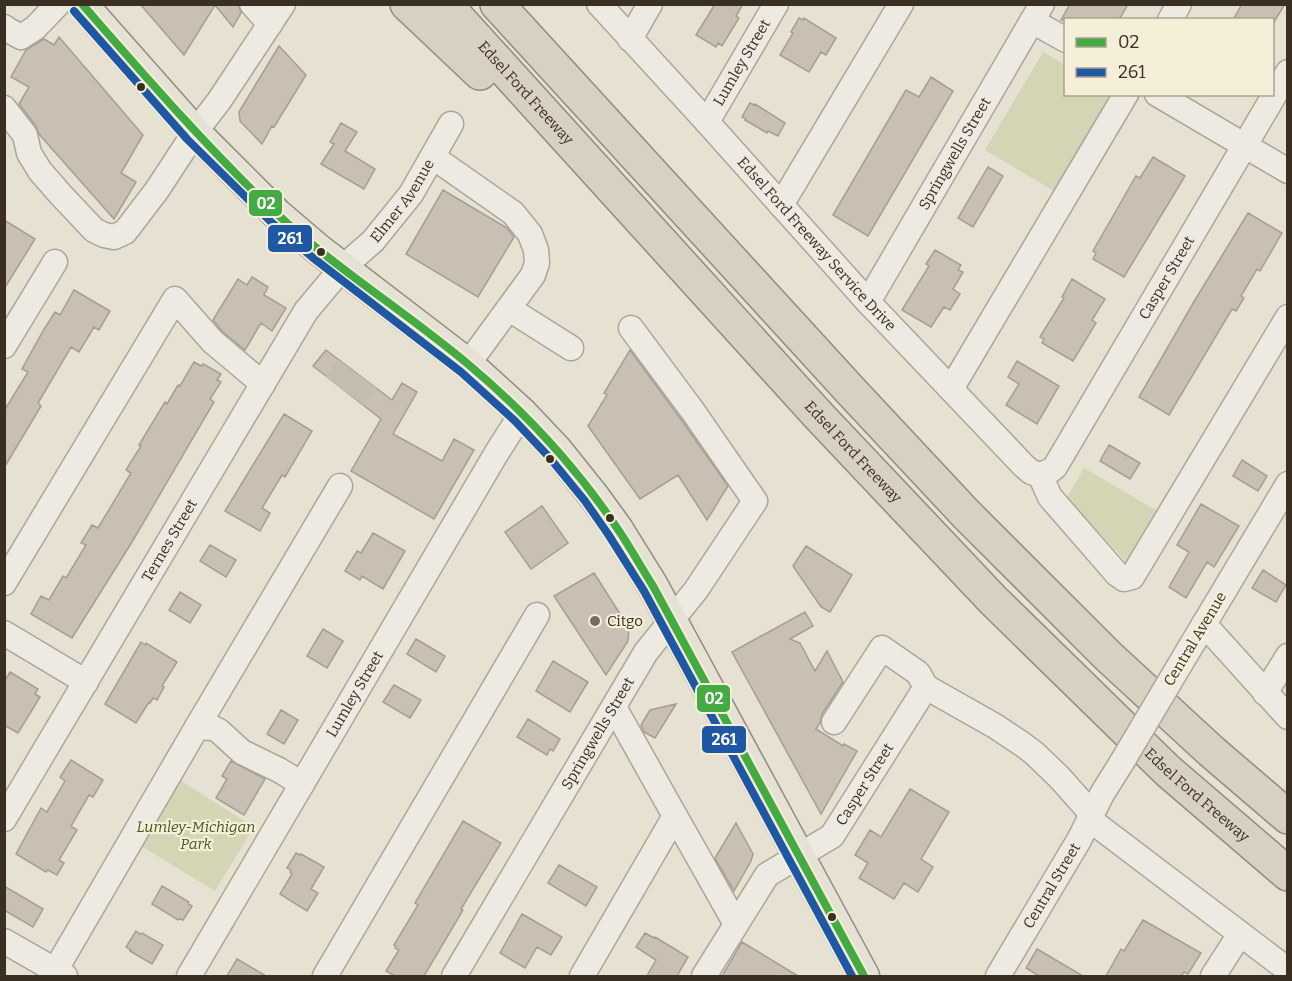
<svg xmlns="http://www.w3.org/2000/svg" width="1292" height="981" font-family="Bitter,serif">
<rect width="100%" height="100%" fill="#e6e1d1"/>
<path fill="#d3d5b4" d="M1043,52L1065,65L1066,94H1114L1059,194L985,150Z
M1084,468L1159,512L1128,564L1067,497Z
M178,779L254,827L215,891L138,844Z"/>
<path fill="#c9bfb2" stroke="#a79d90" stroke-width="1.5" d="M140,4H238L241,13L233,27L215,5L184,55Z
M715,4H743L736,16L739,18L722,46L718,43L716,47L696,35Z
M1070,4H1128L1119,20H1061Z
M1242,4H1285L1274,22L1272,20H1233Z
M799,18L803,20L804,18L836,38L826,55L821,52L809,72L780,55L793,33L791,32Z
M59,37L143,135L121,173L136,182L114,219L39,134L36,126L19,104L29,87L11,77L26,50L44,39L54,45Z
M279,46L306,75L274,127L272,126L262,144L240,121L239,112Z
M931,77L953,91L868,236L833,215L906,90L919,97Z
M750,103L754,105L755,104L785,123L778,136L768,131L767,133L745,120L746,119L742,117Z
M341,123L357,132L345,151L375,169L364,189L321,164L334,144L330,142Z
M1153,157L1185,176L1124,277L1093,259L1096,253L1093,251L1136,176L1140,178Z
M988,167L1003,176L973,227L958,218Z
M443,190L507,228L514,237L478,297L406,254Z
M1248,213L1282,233L1260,271L1257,269L1241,296L1244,298L1236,311L1232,309L1169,415L1139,397L1195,300Z
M4,220L35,239L4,289Z
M935,250L961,265L958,270L963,272L953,289L960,294L950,310L944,307L931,327L902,310L929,266L926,264Z
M252,277L268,287L264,295L286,308L272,331L261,323L245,350L223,332L213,320L238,279L247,285Z
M1072,279L1105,299L1092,320L1096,323L1073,361L1042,343L1044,339L1040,337L1064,298L1062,297Z
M74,290L110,311L99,330L94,327L79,352L71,347L38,403L41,406L4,468V411L28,372L22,369L43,331L55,312L60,315Z
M326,350L392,400L402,383L417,392L393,434L442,461L454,439L474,450L434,519L351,471L381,419L313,366Z
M630,350L680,418L728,486L707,520L678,475L640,499L588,426L607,395L604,393Z
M1017,361L1059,386L1037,424L1006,405L1019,384L1008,377Z
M194,362L201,366L203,364L221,374L217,380L221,382L210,399L214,402L132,542L72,638L31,614L41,596L49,600L63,576L66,578L86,545L81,543L92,525L98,528L131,473L126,470L141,446L139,445L165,402L167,404L178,385L180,386Z
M284,414L312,431L285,477L282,475L262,508L270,513L260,531L225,511Z
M1109,445L1140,463L1130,479L1100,461Z
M1242,460L1267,476L1258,491L1233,476Z
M1201,504L1239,526L1214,567L1207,562L1186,598L1169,587L1189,552L1177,545Z
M542,506L568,543L531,569L505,532Z
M373,533L405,551L383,589L362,576L360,580L345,571L357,551L361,553Z
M210,545L236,560L226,577L200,561Z
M806,546L852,575L830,612L821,607L793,566Z
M1263,570L1286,585L1276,602L1252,588Z
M594,573L629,628L628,641L606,675L554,596Z
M180,592L201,605L190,623L169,610Z
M805,612L813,626L790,639L800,643L815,671L827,651L843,682L822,714L820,723L816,729L843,746L844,744L857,751L821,814L732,652Z
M323,629L343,641L327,668L307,656Z
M416,639L445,656L436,672L407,654Z
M141,642L145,645L146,643L177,662L162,686L164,687L157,700L153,698L150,703L149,702L136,723L105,704Z
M553,661L588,682L570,712L536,691Z
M10,672L38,689L35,694L40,697L18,733L4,725V682Z
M394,685L421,700L410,718L383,702Z
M676,704L655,738L644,732L641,725L650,710Z
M281,710L298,720L284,744L267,734Z
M528,719L560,739L553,751L550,749L547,755L517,737Z
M71,760L103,780L93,797L89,795L71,826L77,830L59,860L64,863L57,875L48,870L46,872L16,854L41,808L47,812L65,781L60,777Z
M231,761L265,779L244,815L216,798L227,779L222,776Z
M910,789L949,812L921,859L933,867L918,892L904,883L894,899L859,878L868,863L855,855L870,830L881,837Z
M463,821L501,843L461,909L463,910L424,976H395L386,971L399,950L395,948L396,946L394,945L418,905L415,903Z
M736,823L753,854L751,861L734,891L715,858Z
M296,853L300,855L301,854L324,867L311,889L318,893L307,911L280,894L292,874L290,872L291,870L287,868Z
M559,865L597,887L586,906L548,883Z
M4,886L43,909L33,927L4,910Z
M162,886L189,902L188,904L192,906L183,920L180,919L178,920L152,904Z
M522,914L562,937L551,955L537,947L525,968L500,953Z
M1143,920L1201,953L1188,974L1184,972L1181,976H1106L1121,949L1124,951Z
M136,931L140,934L142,933L163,945L152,964L130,951L131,950L126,947Z
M645,933L654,938L655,937L688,957L677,976H647L656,960L636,947Z
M742,942L798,976H722Z
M1037,949L1083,976H1039L1026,968Z
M237,959L266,976H227Z"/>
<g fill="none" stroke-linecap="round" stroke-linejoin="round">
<path stroke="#c4bdae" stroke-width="24" stroke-dasharray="24 12" stroke-linecap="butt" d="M335,384L348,367
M354,398L367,381"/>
<defs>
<g id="minor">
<path d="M252,4L270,24"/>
<path id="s1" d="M599,4L707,122L868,302L1024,466L1031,472L1040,475"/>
<path d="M1170,20L1179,4"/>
<path d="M1032,21L1066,40"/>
<path d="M4,27L8,30L21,37L35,28L58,4"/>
<path d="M630,39L650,4"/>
<path d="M1157,94L1288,171"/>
<path d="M4,108L25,135L29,153L40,171L61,195L94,230L104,235L114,237L125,232L157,190L195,132L219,101L283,4"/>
<path id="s2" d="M707,122L776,4"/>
<path d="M433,157L513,213L530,234L536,250L537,263L533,275L468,364"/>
<path d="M781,205L901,4"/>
<path id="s3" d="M868,302L1042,4"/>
<path d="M509,309L571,348"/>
<path d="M4,346L55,262"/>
<path d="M951,389L1126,94"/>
<path id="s4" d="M1040,475L1050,471L1055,467L1288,72"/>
<path d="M1040,475L1050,497L1117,574L1124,579L1132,577L1288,317"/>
<path d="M4,583L175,299L213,342L263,384"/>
<path d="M1204,624L1288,717"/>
<path d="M4,633L86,682"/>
<path d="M1194,641L1288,484"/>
<path d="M926,687L995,726L1022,744L1034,753L1059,777L1092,814"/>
<path d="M1265,693L1288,656"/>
<path d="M614,707L675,816"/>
<path d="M834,722L882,648L918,673L926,687"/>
<path d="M197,727L213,728L219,731L242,752L279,770L302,784"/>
<path id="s5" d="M4,819L306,311L342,268L373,241L411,194L451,124"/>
<path d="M1089,819L1288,970"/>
<path d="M4,941L65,976"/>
<path d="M52,976L197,727L340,486"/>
<path id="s6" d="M189,976L496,454L522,413"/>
<path d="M325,976L537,615"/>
<path id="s7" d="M454,976L646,652L696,590L755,501L692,410L631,328"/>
<path d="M582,976L675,816L736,924"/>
<path id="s8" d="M704,976L767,875L832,836L926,687"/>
<path id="s9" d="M998,976L1079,840L1102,794L1122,762"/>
<path d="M1213,976L1240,934"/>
</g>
<path id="major" d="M82,4L195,132L277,214L318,249L468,364L522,413L557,450L593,495L617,528L653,586L864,976"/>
<g id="highway">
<path d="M407,4L480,73"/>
<path id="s10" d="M445,4L819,416L993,600L1168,771L1288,874"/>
<path d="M497,4L850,390L966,514L1108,656L1211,751L1288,817"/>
</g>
</defs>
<use href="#minor" stroke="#aca699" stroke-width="27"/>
<use href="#major" stroke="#918b80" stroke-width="33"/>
<use href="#highway" stroke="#918b80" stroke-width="36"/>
<use href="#minor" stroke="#eeeae2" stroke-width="24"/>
<use href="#major" stroke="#e5e1d4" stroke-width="30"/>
<use href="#highway" stroke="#d8d1c2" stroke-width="33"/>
<defs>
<path id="minor-bridge" d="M1122,762L1194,641"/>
</defs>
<use href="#minor-bridge" stroke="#aca699" stroke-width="27" stroke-linecap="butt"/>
<use href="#minor-bridge" stroke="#eeeae2" stroke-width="24"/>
<defs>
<path id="bus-1" d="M82,4C145,76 207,148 276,213C336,269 406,312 469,365C525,412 576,467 617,528C630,547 641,567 653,586L864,976"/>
<path id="bus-2" d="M74,11L187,139L270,221L312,257L461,372L515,421L549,457L585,501L608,534L644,591L852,976"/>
</defs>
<use href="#bus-1" stroke="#f5eed8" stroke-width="12"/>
<use href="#bus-2" stroke="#f5eed8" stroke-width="12"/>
<use href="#bus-1" stroke="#44aa42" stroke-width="8"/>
<use href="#bus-2" stroke="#1e57a3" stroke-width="8"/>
</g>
<g fill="#3b2f21" stroke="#f5eed8" stroke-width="2">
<circle cx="141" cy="87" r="5"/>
<circle cx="321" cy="252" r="5"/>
<circle cx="550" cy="459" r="5"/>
<circle cx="610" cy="518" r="5"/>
<circle cx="832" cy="917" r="5"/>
</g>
<circle fill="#776d5f" stroke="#f5eed8" stroke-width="2" cx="595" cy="621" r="6"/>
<g text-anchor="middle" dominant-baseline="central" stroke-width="4.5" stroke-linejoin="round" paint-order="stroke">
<g font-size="15" fill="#3b2f21" stroke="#f5eed8">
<text stroke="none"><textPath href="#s2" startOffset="69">Lumley Street</textPath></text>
<text stroke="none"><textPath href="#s10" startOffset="120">Edsel Ford Freeway</textPath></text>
<text stroke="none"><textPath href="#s3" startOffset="172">Springwells Street</textPath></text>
<text stroke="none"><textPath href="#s5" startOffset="738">Elmer Avenue</textPath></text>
<text stroke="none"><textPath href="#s1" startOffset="324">Edsel Ford Freeway Service Drive</textPath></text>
<text stroke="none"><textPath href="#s4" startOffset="237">Casper Street</textPath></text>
<text stroke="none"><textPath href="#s10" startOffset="606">Edsel Ford Freeway</textPath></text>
<text stroke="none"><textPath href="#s5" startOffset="324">Ternes Street</textPath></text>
<text transform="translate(1195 639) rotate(-59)">Central Avenue</text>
<text stroke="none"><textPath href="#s6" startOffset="327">Lumley Street</textPath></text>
<text stroke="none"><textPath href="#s7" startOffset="282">Springwells Street</textPath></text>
<text stroke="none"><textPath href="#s8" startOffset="256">Casper Street</textPath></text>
<text stroke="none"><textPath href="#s10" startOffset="1092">Edsel Ford Freeway</textPath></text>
<text stroke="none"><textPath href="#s9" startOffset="105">Central Street</textPath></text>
</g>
<g font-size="15" fill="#3b2f21" stroke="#f5eed8" text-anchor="start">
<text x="607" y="621">Citgo</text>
</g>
<g font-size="15" font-style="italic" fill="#485728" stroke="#f5eed8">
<text x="196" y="827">Lumley-Michigan<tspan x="196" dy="17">Park</tspan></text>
</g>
</g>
<g stroke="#f5eed8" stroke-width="2">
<rect x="248" y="189" width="35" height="28" rx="6" fill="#44aa42"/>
<rect x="267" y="224" width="46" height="29" rx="6" fill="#1e57a3"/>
<rect x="696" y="684" width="35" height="29" rx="6" fill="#44aa42"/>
<rect x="701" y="725" width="46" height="29" rx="6" fill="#1e57a3"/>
</g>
<g font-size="16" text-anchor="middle" font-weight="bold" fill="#fff">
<text x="266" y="209">02</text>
<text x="290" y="244">261</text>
<text x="714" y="704">02</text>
<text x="724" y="745">261</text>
</g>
<rect width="1292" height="981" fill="none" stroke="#3b2f21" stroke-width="12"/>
<rect x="1064" y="18" width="210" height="78" fill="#f5eed8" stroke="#aba28f" stroke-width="1.5"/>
<rect x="1076" y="38" width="30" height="9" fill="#44aa42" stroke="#aba28f" stroke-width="1.5"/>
<text x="1118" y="48" font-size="18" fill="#3b2f21">02</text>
<rect x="1076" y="68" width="30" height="9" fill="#1e57a3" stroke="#aba28f" stroke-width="1.5"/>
<text x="1118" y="78" font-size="18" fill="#3b2f21">261</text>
</svg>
